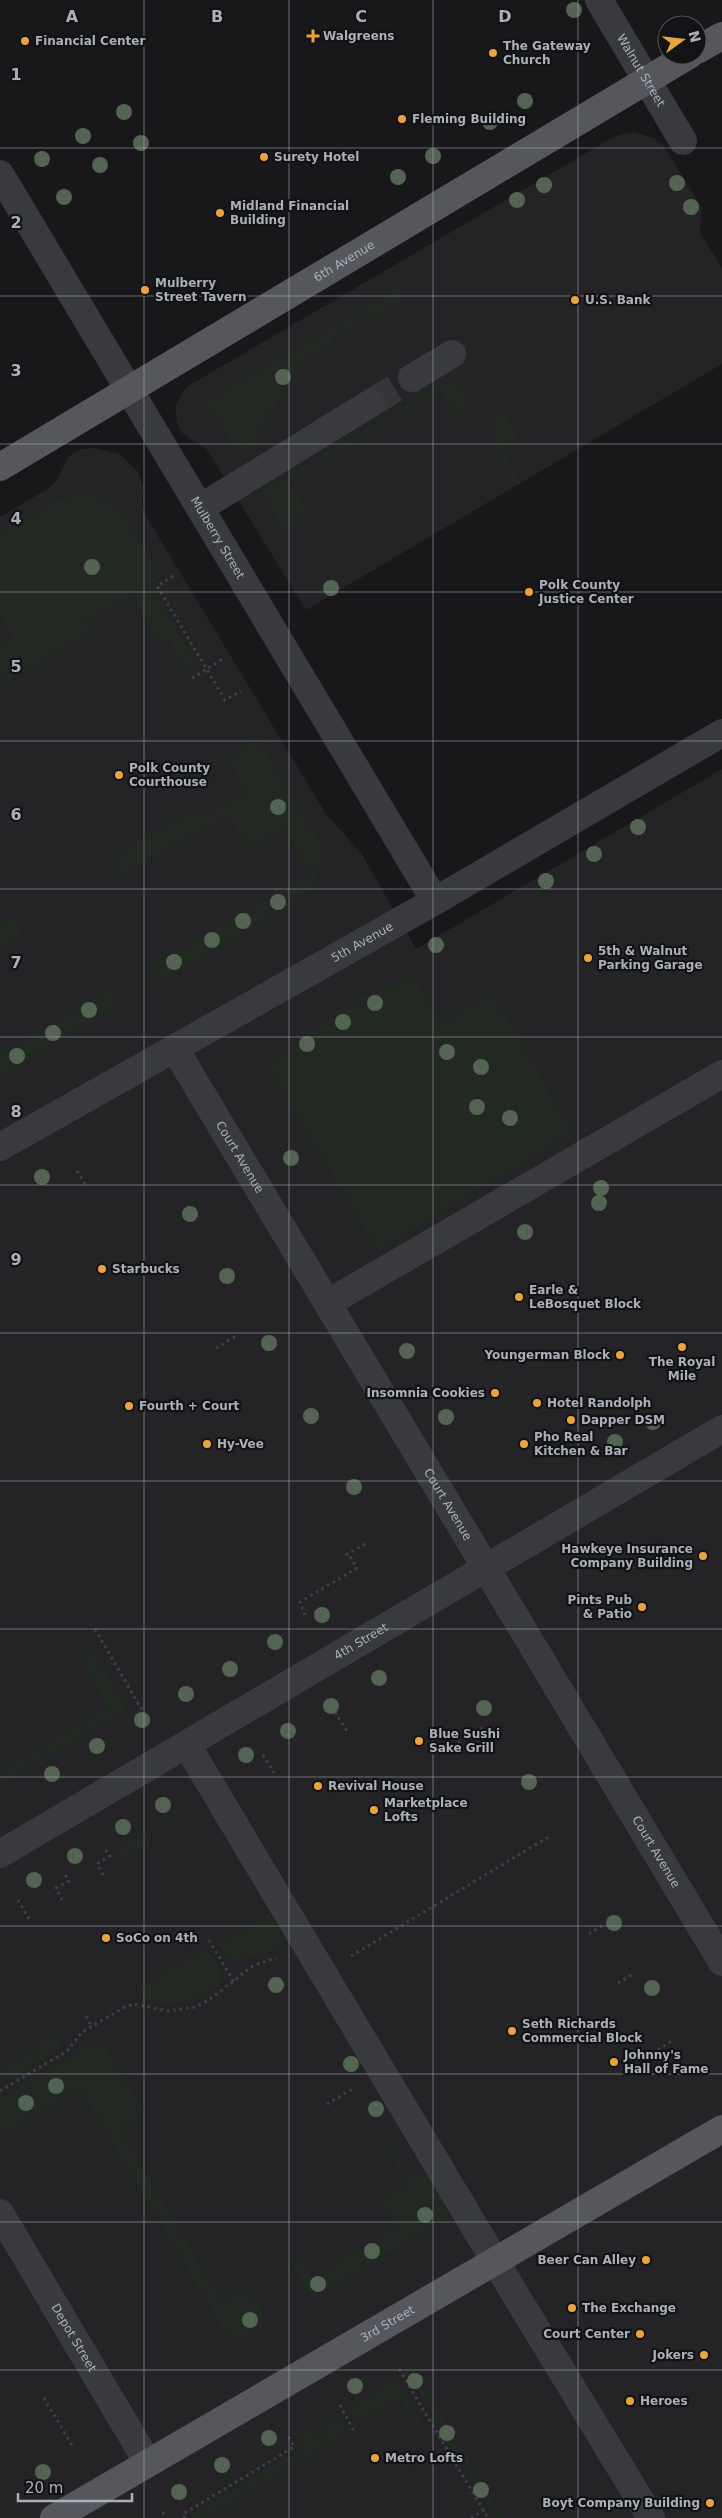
<svg xmlns="http://www.w3.org/2000/svg" width="722" height="2518" font-family="'DejaVu Sans',sans-serif">
<rect width="100%" height="100%" fill="#18181a"/>
<path fill="#242427" d="M634,132L654,138L663,145L702,208L700,232L722,268V364L306,610L211,456L206,449L183,434L178,427L175,408L183,392L188,386L615,136Z
M95,448L120,454L138,472L143,486L142,508L146,516L326,814L362,854L416,949L722,769V2518H0V517L49,488L57,480L68,457L81,449Z"/>
<path fill="#222922" d="M399,288L402,296L393,308L376,318L373,314L332,339L334,343L305,361L293,375L242,461L206,401Z
M448,384H456L463,391L466,411L457,417L442,392L289,482C304,511 317,510 284,531L261,492L438,386Z
M502,409L519,440H509L505,443L503,452L521,483L516,486L495,450L494,416Z
M94,496C128,507 144,548 161,577L150,585L196,662L186,668L168,639L161,643L131,594L85,621L92,632L6,682L0,671V647L14,639L0,614V535L56,501L67,497Z
M167,586L205,650L203,652L164,587Z
M258,739L319,841C323,873 315,887 290,905L159,982L150,967L310,874L284,829L249,849L228,814L123,876L112,857L195,808L202,818L247,792L228,758Z
M12,917L22,934L0,948V924Z
M413,976L442,1023L492,993L573,1133L378,1251L269,1069L297,1039L384,985L395,986Z
M111,990L119,1004L0,1076V1055Z
M93,1651L127,1709L0,1784V1771L108,1707L80,1659Z
M178,1813L180,1817L148,1834L152,1840L114,1862L112,1858L121,1853L119,1848Z
M269,1914L286,1943L273,1950L229,1962L215,1937L222,1933L227,1939Z
M206,1949C212,1958 223,1969 221,1980C218,1996 177,2005 163,2004C152,2003 144,1997 136,1990L161,1976L159,1971L173,1963L176,1967Z
M51,2035L54,2040L58,2038L63,2046L0,2084V2070L41,2046L39,2042Z
M100,2039L141,2107L140,2116L119,2128L222,2302L244,2289H248L268,2322L232,2344L80,2088L0,2136V2098Z
M388,2140L411,2178L427,2169L453,2214L312,2298L292,2262V2258L299,2257L312,2278L395,2228L381,2205L382,2200L408,2186L383,2143Z
M411,2366L504,2518H495L405,2370Z
M397,2379L423,2424L418,2427L400,2397L357,2423L349,2407Z
M336,2415L347,2433L204,2518H192L190,2514L300,2449L295,2440L311,2430L316,2439L324,2433L320,2425Z"/>
<g fill="none" stroke-linecap="round" stroke-linejoin="round">
<path stroke="#35363a" stroke-width="28" stroke-dasharray="28 14" stroke-linecap="butt" d="M371,403L412,378"/>
<path stroke="#3f4145" stroke-width="3" stroke-dasharray="2.5 4" stroke-linecap="butt" d="M173,576L157,586L225,700L241,691
M192,678L223,659
M77,1171L85,1184
M216,1348L238,1335
M346,1555L365,1544
M305,1615L300,1602L357,1568L348,1554
M95,1629L142,1710
M335,1712L347,1731
M458,1743L484,1727
M263,1755L274,1773
M103,1875L97,1864L110,1856L105,1849
M18,1900L29,1919
M62,1900L56,1888L69,1881L64,1873
M589,1934L604,1924
M209,1940L234,1982
M351,1956L550,1836
M618,1983L633,1974
M86,2016L91,2026
M658,2050L673,2040
M0,2091L67,2051L82,2032L125,2007L134,2004L168,2011L195,2007L209,2000L254,1965L276,1958
M327,2104L354,2088
M399,2369L488,2518
M44,2398L72,2445
M340,2405L355,2433
M163,2512L166,2518
M185,2518L183,2514L294,2447L288,2436
M471,2518L484,2510"/>
<g stroke="#393a3e" stroke-width="28">
<path id="s1" d="M599,0L683,141"/>
<path id="s2" d="M0,174L435,901"/>
<path d="M412,378L452,354"/>
<path d="M200,508L371,403"/>
<path id="s3" d="M175,1049L722,1962"/>
<path id="s4" d="M0,1147L435,901L722,733"/>
<path d="M328,1303L722,1074"/>
<path d="M187,1745L495,2261L651,2518"/>
<path id="s5" d="M0,1854L722,1429"/>
<path id="s6" d="M0,2213L148,2463"/>
</g>
<g stroke="#55575d" stroke-width="28">
<path d="M697,50L722,36"/>
<path id="s7" d="M0,467L689,55"/>
<path id="s8" d="M54,2518L722,2129"/>
</g>
</g>
<g fill="#536453">
<circle cx="574" cy="10" r="8"/>
<circle cx="525" cy="101" r="8"/>
<circle cx="124" cy="112" r="8"/>
<circle cx="490" cy="122" r="8"/>
<circle cx="83" cy="136" r="8"/>
<circle cx="141" cy="143" r="8"/>
<circle cx="433" cy="156" r="8"/>
<circle cx="42" cy="159" r="8"/>
<circle cx="100" cy="165" r="8"/>
<circle cx="398" cy="177" r="8"/>
<circle cx="677" cy="183" r="8"/>
<circle cx="544" cy="185" r="8"/>
<circle cx="64" cy="197" r="8"/>
<circle cx="517" cy="200" r="8"/>
<circle cx="691" cy="207" r="8"/>
<circle cx="283" cy="377" r="8"/>
<circle cx="92" cy="567" r="8"/>
<circle cx="331" cy="588" r="8"/>
<circle cx="278" cy="807" r="8"/>
<circle cx="638" cy="827" r="8"/>
<circle cx="594" cy="854" r="8"/>
<circle cx="546" cy="881" r="8"/>
<circle cx="278" cy="902" r="8"/>
<circle cx="243" cy="921" r="8"/>
<circle cx="212" cy="940" r="8"/>
<circle cx="436" cy="945" r="8"/>
<circle cx="174" cy="962" r="8"/>
<circle cx="375" cy="1003" r="8"/>
<circle cx="89" cy="1010" r="8"/>
<circle cx="343" cy="1022" r="8"/>
<circle cx="53" cy="1033" r="8"/>
<circle cx="307" cy="1044" r="8"/>
<circle cx="447" cy="1052" r="8"/>
<circle cx="17" cy="1056" r="8"/>
<circle cx="481" cy="1067" r="8"/>
<circle cx="477" cy="1107" r="8"/>
<circle cx="510" cy="1118" r="8"/>
<circle cx="291" cy="1158" r="8"/>
<circle cx="42" cy="1177" r="8"/>
<circle cx="601" cy="1188" r="8"/>
<circle cx="599" cy="1203" r="8"/>
<circle cx="190" cy="1214" r="8"/>
<circle cx="525" cy="1232" r="8"/>
<circle cx="227" cy="1276" r="8"/>
<circle cx="269" cy="1343" r="8"/>
<circle cx="407" cy="1351" r="8"/>
<circle cx="311" cy="1416" r="8"/>
<circle cx="446" cy="1417" r="8"/>
<circle cx="653" cy="1422" r="8"/>
<circle cx="615" cy="1442" r="8"/>
<circle cx="354" cy="1487" r="8"/>
<circle cx="322" cy="1615" r="8"/>
<circle cx="275" cy="1642" r="8"/>
<circle cx="230" cy="1669" r="8"/>
<circle cx="379" cy="1678" r="8"/>
<circle cx="186" cy="1694" r="8"/>
<circle cx="331" cy="1706" r="8"/>
<circle cx="484" cy="1708" r="8"/>
<circle cx="142" cy="1720" r="8"/>
<circle cx="288" cy="1731" r="8"/>
<circle cx="97" cy="1746" r="8"/>
<circle cx="246" cy="1755" r="8"/>
<circle cx="52" cy="1774" r="8"/>
<circle cx="529" cy="1782" r="8"/>
<circle cx="163" cy="1805" r="8"/>
<circle cx="123" cy="1827" r="8"/>
<circle cx="75" cy="1856" r="8"/>
<circle cx="34" cy="1880" r="8"/>
<circle cx="614" cy="1923" r="8"/>
<circle cx="276" cy="1985" r="8"/>
<circle cx="652" cy="1988" r="8"/>
<circle cx="351" cy="2064" r="8"/>
<circle cx="56" cy="2086" r="8"/>
<circle cx="26" cy="2103" r="8"/>
<circle cx="376" cy="2109" r="8"/>
<circle cx="425" cy="2215" r="8"/>
<circle cx="372" cy="2251" r="8"/>
<circle cx="318" cy="2284" r="8"/>
<circle cx="250" cy="2320" r="8"/>
<circle cx="415" cy="2381" r="8"/>
<circle cx="355" cy="2386" r="8"/>
<circle cx="447" cy="2433" r="8"/>
<circle cx="269" cy="2438" r="8"/>
<circle cx="222" cy="2465" r="8"/>
<circle cx="43" cy="2472" r="8"/>
<circle cx="481" cy="2490" r="8"/>
<circle cx="179" cy="2492" r="8"/>
</g>
<path fill="none" stroke="#aab0b9" stroke-width="1" stroke-opacity="0.55" d="M144,0V2518M289,0V2518M433,0V2518M578,0V2518M0,148H722M0,296H722M0,444H722M0,592H722M0,741H722M0,889H722M0,1037H722M0,1185H722M0,1333H722M0,1481H722M0,1629H722M0,1777H722M0,1926H722M0,2074H722M0,2222H722M0,2370H722"/>
<g fill="#e9a440" stroke="#131315" stroke-width="2">
<path d="M310.5 28.5h5v5h5v5h-5v5h-5v-5h-5v-5h5z"/>
<circle cx="25" cy="41" r="5"/>
<circle cx="493" cy="53" r="5"/>
<circle cx="402" cy="119" r="5"/>
<circle cx="264" cy="157" r="5"/>
<circle cx="220" cy="213" r="5"/>
<circle cx="145" cy="290" r="5"/>
<circle cx="575" cy="300" r="5"/>
<circle cx="529" cy="592" r="5"/>
<circle cx="119" cy="775" r="5"/>
<circle cx="588" cy="958" r="5"/>
<circle cx="102" cy="1269" r="5"/>
<circle cx="519" cy="1297" r="5"/>
<circle cx="682" cy="1347" r="5"/>
<circle cx="620" cy="1355" r="5"/>
<circle cx="495" cy="1393" r="5"/>
<circle cx="537" cy="1403" r="5"/>
<circle cx="129" cy="1406" r="5"/>
<circle cx="571" cy="1420" r="5"/>
<circle cx="207" cy="1444" r="5"/>
<circle cx="524" cy="1444" r="5"/>
<circle cx="703" cy="1556" r="5"/>
<circle cx="642" cy="1607" r="5"/>
<circle cx="419" cy="1741" r="5"/>
<circle cx="318" cy="1786" r="5"/>
<circle cx="374" cy="1810" r="5"/>
<circle cx="106" cy="1938" r="5"/>
<circle cx="512" cy="2031" r="5"/>
<circle cx="614" cy="2062" r="5"/>
<circle cx="646" cy="2260" r="5"/>
<circle cx="572" cy="2308" r="5"/>
<circle cx="640" cy="2334" r="5"/>
<circle cx="704" cy="2355" r="5"/>
<circle cx="630" cy="2401" r="5"/>
<circle cx="375" cy="2458" r="5"/>
<circle cx="710" cy="2503" r="5"/>
</g>
<g text-anchor="middle" dominant-baseline="central" stroke-width="4.5" stroke-linejoin="round" paint-order="stroke">
<g font-size="12" font-weight="bold" fill="#aab0b9" stroke="#131315" text-anchor="start">
<text x="323" y="36">Walgreens</text>
<text x="35" y="41">Financial Center</text>
<text x="503" y="46">The Gateway<tspan x="503" dy="14">Church</tspan></text>
<text x="412" y="119">Fleming Building</text>
<text x="274" y="157">Surety Hotel</text>
<text x="230" y="206">Midland Financial<tspan x="230" dy="14">Building</tspan></text>
<text x="155" y="283">Mulberry<tspan x="155" dy="14">Street Tavern</tspan></text>
<text x="585" y="300">U.S. Bank</text>
<text x="539" y="585">Polk County<tspan x="539" dy="14">Justice Center</tspan></text>
<text x="129" y="768">Polk County<tspan x="129" dy="14">Courthouse</tspan></text>
<text x="598" y="951">5th &amp; Walnut<tspan x="598" dy="14">Parking Garage</tspan></text>
<text x="112" y="1269">Starbucks</text>
<text x="529" y="1290">Earle &amp;<tspan x="529" dy="14">LeBosquet Block</tspan></text>
<text x="610" y="1355" text-anchor="end">Youngerman Block</text>
<text x="682" y="1362" text-anchor="middle">The Royal<tspan x="682" dy="14">Mile</tspan></text>
<text x="485" y="1393" text-anchor="end">Insomnia Cookies</text>
<text x="547" y="1403">Hotel Randolph</text>
<text x="139" y="1406">Fourth + Court</text>
<text x="581" y="1420">Dapper DSM</text>
<text x="534" y="1437">Pho Real<tspan x="534" dy="14">Kitchen &amp; Bar</tspan></text>
<text x="217" y="1444">Hy-Vee</text>
<text x="693" y="1549" text-anchor="end">Hawkeye Insurance<tspan x="693" dy="14">Company Building</tspan></text>
<text x="632" y="1600" text-anchor="end">Pints Pub<tspan x="632" dy="14">&amp; Patio</tspan></text>
<text x="429" y="1734">Blue Sushi<tspan x="429" dy="14">Sake Grill</tspan></text>
<text x="328" y="1786">Revival House</text>
<text x="384" y="1803">Marketplace<tspan x="384" dy="14">Lofts</tspan></text>
<text x="116" y="1938">SoCo on 4th</text>
<text x="522" y="2024">Seth Richards<tspan x="522" dy="14">Commercial Block</tspan></text>
<text x="624" y="2055">Johnny's<tspan x="624" dy="14">Hall of Fame</tspan></text>
<text x="636" y="2260" text-anchor="end">Beer Can Alley</text>
<text x="582" y="2308">The Exchange</text>
<text x="630" y="2334" text-anchor="end">Court Center</text>
<text x="694" y="2355" text-anchor="end">Jokers</text>
<text x="640" y="2401">Heroes</text>
<text x="385" y="2458">Metro Lofts</text>
<text x="700" y="2503" text-anchor="end">Boyt Company Building</text>
</g>
<g font-size="12" fill="#aab0b9" stroke="#131315">
<text stroke="none"><textPath href="#s1" startOffset="82">Walnut Street</textPath></text>
<text stroke="none"><textPath href="#s7" startOffset="401">6th Avenue</textPath></text>
<text stroke="none"><textPath href="#s2" startOffset="424">Mulberry Street</textPath></text>
<text stroke="none"><textPath href="#s4" startOffset="416">5th Avenue</textPath></text>
<text stroke="none"><textPath href="#s3" startOffset="126">Court Avenue</textPath></text>
<text stroke="none"><textPath href="#s3" startOffset="531">Court Avenue</textPath></text>
<text stroke="none"><textPath href="#s5" startOffset="419">4th Street</textPath></text>
<text stroke="none"><textPath href="#s3" startOffset="936">Court Avenue</textPath></text>
<text stroke="none"><textPath href="#s8" startOffset="386">3rd Street</textPath></text>
<text stroke="none"><textPath href="#s6" startOffset="145">Depot Street</textPath></text>
</g>
</g>
<g font-size="16" text-anchor="middle" font-weight="bold" fill="#aab0b9" stroke="#131315" stroke-width="4.5" stroke-linejoin="round" paint-order="stroke">
<text x="72" y="22">A</text>
<text x="217" y="22">B</text>
<text x="361" y="22">C</text>
<text x="505" y="22">D</text>
<text x="16" y="80">1</text>
<text x="16" y="228">2</text>
<text x="16" y="376">3</text>
<text x="16" y="524">4</text>
<text x="16" y="672">5</text>
<text x="16" y="820">6</text>
<text x="16" y="968">7</text>
<text x="16" y="1117">8</text>
<text x="16" y="1265">9</text>
</g>
<g transform="translate(682 40) rotate(75)"><circle r="24" fill="#131315" stroke="#4f5257"/>
<path d="M0-4L9 19L0 12L-9 19Z" fill="#e9a440"/>
<text y="-8" font-size="14" font-weight="bold" text-anchor="middle" fill="#aab0b9">N</text>
</g>
<path d="M18 2493v8h114v-8" fill="none" stroke="#aab0b9" stroke-width="2.5"/>
<text x="25" y="2493" font-size="15" fill="#aab0b9" stroke="#131315" stroke-width="4" paint-order="stroke">20 m</text>
</svg>
